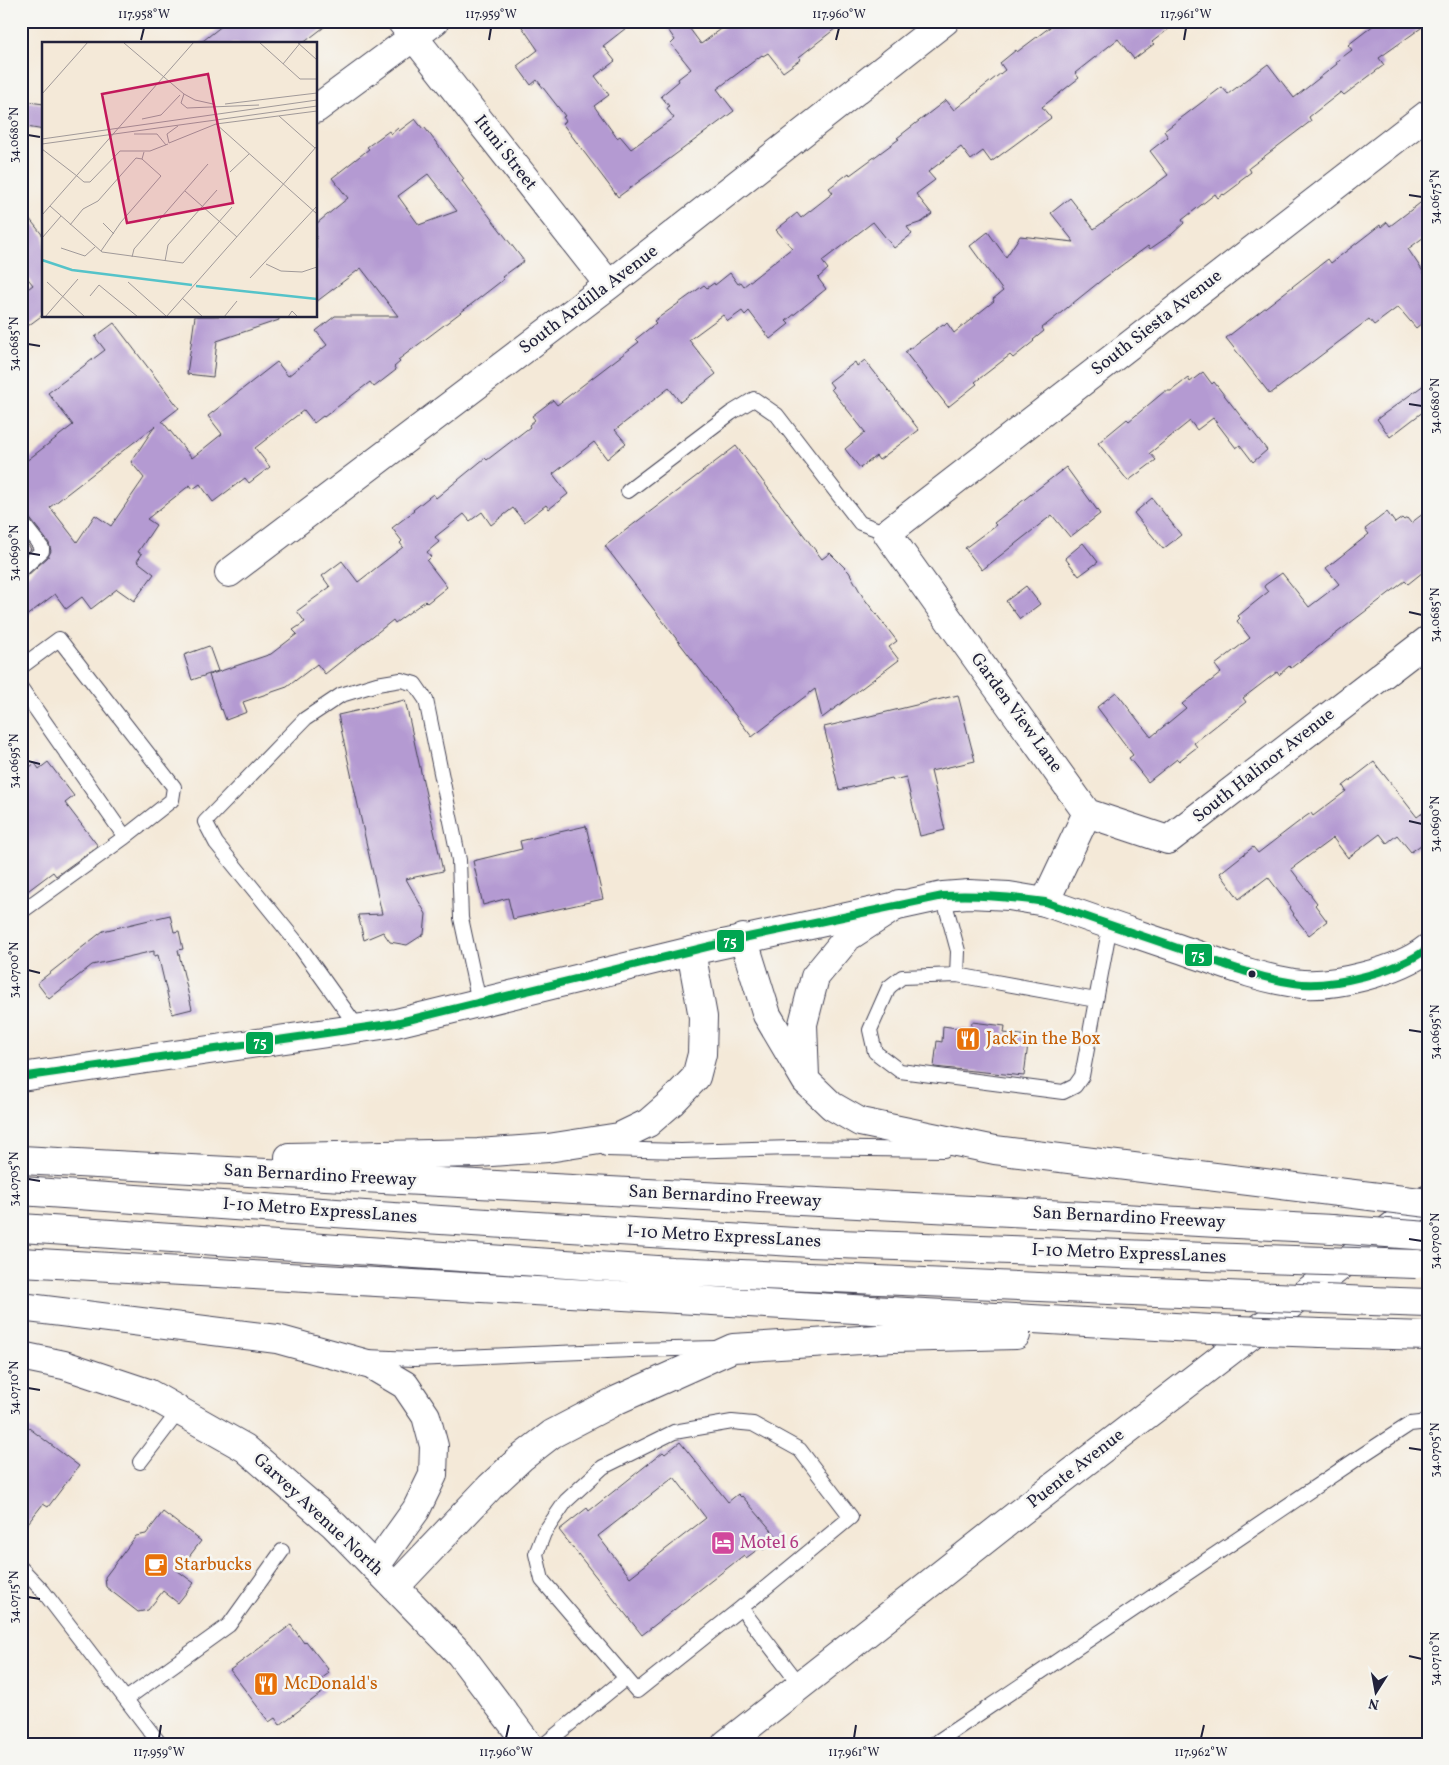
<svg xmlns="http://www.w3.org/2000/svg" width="1449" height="1765" font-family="Vollkorn,serif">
<rect width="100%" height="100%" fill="#f6f6f2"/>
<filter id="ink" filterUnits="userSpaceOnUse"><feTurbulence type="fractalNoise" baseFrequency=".02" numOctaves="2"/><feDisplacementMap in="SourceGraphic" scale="10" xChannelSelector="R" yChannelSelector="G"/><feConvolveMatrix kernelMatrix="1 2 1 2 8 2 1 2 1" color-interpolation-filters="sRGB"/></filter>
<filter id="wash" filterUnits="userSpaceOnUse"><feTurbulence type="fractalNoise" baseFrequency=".0096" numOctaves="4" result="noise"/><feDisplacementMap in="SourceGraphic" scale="20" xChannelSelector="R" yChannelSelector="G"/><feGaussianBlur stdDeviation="1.12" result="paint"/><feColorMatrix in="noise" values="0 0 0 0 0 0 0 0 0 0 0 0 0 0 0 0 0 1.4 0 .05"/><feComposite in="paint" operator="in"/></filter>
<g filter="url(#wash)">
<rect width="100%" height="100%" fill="#f4e9d8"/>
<g id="blocks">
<path fill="#b49ad2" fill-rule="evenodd" d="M228,21H332L302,44H199Z
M518,21H635L603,46L615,61L595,76L609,95L594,106L617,138L620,136L631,149L674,118L667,109L669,106L661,96L679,81L678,79L691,69L671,44L675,40L662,21H684L701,44L732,21H845L799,57L801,59L783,72L768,53L763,56L762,55L717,89L734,111L618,197L562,123L566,121L563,117L565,116L537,80L531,85L517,66L538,50Z
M1058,21H1179L1152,42L1154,44L1134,59L1118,39L1075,73L1079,78L1042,107L1051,118L991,162L983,151L971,160L961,147L928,172L935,180L916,194L932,214L922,222L907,227L912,234L894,248L873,222L822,261L828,269L818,278L826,289L786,321L789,324L770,339L749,311L745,315L742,311L728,321L723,315L689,340L716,374L680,402L669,388L615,430L626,443L607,459L594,442L553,474L568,494L549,509L546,505L524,522L513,508L491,525L482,512L470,521L464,514L435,537L439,542L427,552L431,557L427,561L447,587L427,603L425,601L395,623L393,620L325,674L317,664L287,687L243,702L247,712L226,720L222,709L221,710L209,675L271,654L297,634L293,630L305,622L297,611L330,587L322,576L342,561L358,582L403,547L400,543L402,541L392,528L414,511L413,510L433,494L436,498L485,458L487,460L530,427L529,425L535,420L532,416L553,400L557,405L639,342L636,339L656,323L654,321L704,285L707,288L714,283L715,285L730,273L738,284L741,282L744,286L792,248L776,230L797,213L801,218L833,193L829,188L849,173L850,175L899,139L897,138L946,100L954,110L1005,70L1000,63L1016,50L1017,52Z
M1379,21H1428V23L1379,58L1384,65L1344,95L1341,92L1309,117L1311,121L1249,168L1251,172L1239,181L1240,183L1224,195L1223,194L1218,198L1215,194L1182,220L1184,223L1172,234L1150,249L1148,246L1103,279L1042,328L1044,331L1033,340L1034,341L1013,358L1010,355L975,382L977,384L948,407L905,352L943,324L944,326L947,323L954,333L994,301L993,299L1003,291L970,246L988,232L1006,257L1020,236L1074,242L1051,213L1070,198L1094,229L1168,175L1150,151L1168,137L1164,131L1222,87L1228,94L1268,64L1294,98L1337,64L1336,62L1352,50L1348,45Z
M21,101L44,104V130L21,126Z
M415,119L423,129L425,128L464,179L462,181L524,261L502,277L504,279L473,303L398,360L400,362L394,367L396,370L374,387L370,382L324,417L323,416L314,423L304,410L255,448L270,467L249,483L245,478L213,502L200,484L193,489L190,485L147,519L156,525L138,552L142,554L137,561L154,574L134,601L117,589L91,609L82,597L66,609L55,594L21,620V579L27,576L48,557L51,551L49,543L28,516L21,512V465L73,425L48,393L105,350L95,337L114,323L179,408L162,421L192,458L222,434L208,416L277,362L288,376L327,345L316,331L335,316H398L361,268L316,302V224L348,198L332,178L369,149L367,147L389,131L391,134L398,128L399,131ZM428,174L457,211L419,225L398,196ZM155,426L131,462L144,478L111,526L95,515L77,542L50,507Z
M1428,197V234L1408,249L1428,279V318L1416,328L1398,307L1374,325L1369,319L1270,394L1226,338L1328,259L1331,263L1380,225L1381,227L1387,222L1390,226Z
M21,208L44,237V314L21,331V294L33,285L21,270Z
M195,316H278L279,320L217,341L213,377L187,374Z
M865,360L919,430L879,460L876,456L860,468L845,449L865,432L831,389L833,387L829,382L855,362L857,366Z
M1203,372L1212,384L1214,382L1267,450L1253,462L1240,445L1236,448L1213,418L1197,430L1190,421L1150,453L1156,460L1128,481L1098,443L1127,419L1129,421L1165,391H1171L1188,378L1190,382Z
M1428,382V408L1390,437L1377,419Z
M736,446L822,559L830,553L849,572L863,597L897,641L889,647L899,660L822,718L815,689L752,737L605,546Z
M1066,467L1100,514L1070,537L1052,515L982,570L965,548L996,525L994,523Z
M1152,498L1181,535L1163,549L1134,513Z
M1428,510V568L1408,584L1405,581L1291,668L1289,666L1279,675L1277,672L1243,698L1246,702L1194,743L1197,747L1179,761L1177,759L1148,782L1129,758L1133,755L1097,707L1116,692L1151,737L1186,708L1182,704L1221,673L1215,665L1250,638L1237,621L1240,618L1238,616L1268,592L1264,587L1265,585L1282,573L1309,607L1339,584L1326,568L1369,534L1365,529L1387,512L1395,523L1402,518L1404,520L1407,518L1411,523Z
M21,536L31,549L21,558Z
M1083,543L1098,562L1079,576L1065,558Z
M1026,586L1040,604L1020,619L1006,601Z
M209,646L218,671L192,680L184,655Z
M958,695L975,761L931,771L945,830L920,836L906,777L893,780L892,778L839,790L824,727Z
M405,700L443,871L406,879L426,914L424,934L407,945L390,942L383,932L364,940L358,915L382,914L338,715Z
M48,762L74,796L65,803L98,846L56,876L53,872L21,896V774L35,763L39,769Z
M1374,762L1417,817L1428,809V840L1411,852L1397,835L1387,843L1380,834L1348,858L1333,838L1291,869L1317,903L1315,905L1327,921L1309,935L1293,915L1294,914L1290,908L1291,907L1268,877L1239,899L1220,873L1253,847L1258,853L1305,817L1311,813L1313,816L1346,791L1343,786Z
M586,826L603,899L513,919L508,898L483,905L473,861L522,849L520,841Z
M170,915L174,932L179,931L183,949L178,950L192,1009L172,1014L158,955L154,956V951L92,965L49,999L37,983L103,931Z
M972,1022L1005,1026L1004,1033L1029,1036L1024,1076L934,1067L937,1041L942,1042L943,1026L971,1030Z
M21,1422L79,1466L48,1507L43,1504L21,1532Z
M680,1442L728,1502L738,1494L741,1497L742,1496L778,1538L763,1550L761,1547L746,1558L744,1555L642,1635L559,1530L587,1508L589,1511L663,1452L665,1454ZM674,1477L706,1518L630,1577L598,1536Z
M163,1512L201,1541L178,1571L194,1583L178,1603L163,1591L148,1610L138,1612L106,1587L105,1577L136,1536L146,1534Z
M291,1625L304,1643L306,1641L328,1669L327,1670L329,1673L321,1679L324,1684L321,1687L324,1691L280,1725L275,1718L269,1722L230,1670Z"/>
</g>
</g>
<g filter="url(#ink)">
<use href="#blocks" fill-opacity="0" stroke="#424053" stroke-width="1"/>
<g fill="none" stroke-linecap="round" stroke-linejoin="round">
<defs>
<path id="service" d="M628,491L731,413L754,399L777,415L860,523L887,533
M21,521L42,548V551L21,570
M21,667L59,639L174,787L172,800L125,837L21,688
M943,896L958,951L957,975
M21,912L125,837
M1096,1000L957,975L902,977L889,987L870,1030L875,1052L900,1071L1063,1092L1075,1086L1082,1076L1110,925
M358,1028L298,944L216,843L205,822L305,719L341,695L377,684L401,680L415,684L426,700L459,860L461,918L479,1002
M606,1149L681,1151L793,1148L944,1150
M367,1357L414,1359L632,1350L717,1348
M140,1462L179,1411
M21,1568L43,1591L160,1744
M741,1608L851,1517L800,1450L753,1424L732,1422L674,1432L603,1467L566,1501L544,1533L536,1554L542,1580L637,1691L741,1608L800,1685
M126,1699L229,1625L282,1551
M545,1744L626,1678
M934,1744L1364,1454L1410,1424L1428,1422"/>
<path id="minor" d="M401,21L609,285
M316,109L435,21
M229,573L609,285L945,21
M1087,813L1168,840L1428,640
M1045,902L1087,813L887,533L1428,114"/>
<path id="tertiary" d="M21,1077L396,1023L691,951
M21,1356L64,1365L148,1393L245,1448L334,1525L375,1567"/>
<path id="secondary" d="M691,951L943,896L969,894L1009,896L1045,902C1094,920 1143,936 1192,953C1226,965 1259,978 1294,983C1329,989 1400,971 1428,948
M375,1567L460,1654L528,1744
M726,1744L1019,1513L1428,1199"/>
<path id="motorway" d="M743,938L767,1015L806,1081L832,1106L860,1122L995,1150L1370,1196
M805,1077L803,1024L815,977L848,937L899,904
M289,1157L478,1153L548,1148L619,1137L648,1123L671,1103L696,1077L702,1054L703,1017L691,951
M21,1160L1332,1229
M21,1191L393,1217L810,1243L1294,1260
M21,1228L672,1271L1249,1296
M21,1262L1210,1329
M1371,1301L1428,1303
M21,1307L277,1339L371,1365L405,1385L426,1416L434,1446L433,1475L416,1510L375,1567
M1321,1333L1428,1336
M395,1587L490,1487L521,1458L552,1434L617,1400L733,1348L893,1338L1016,1335"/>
</defs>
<use href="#service" stroke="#424053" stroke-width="16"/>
<use href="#minor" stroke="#424053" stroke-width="30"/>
<use href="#tertiary" stroke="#424053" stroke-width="30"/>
<use href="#secondary" stroke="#424053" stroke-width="30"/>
<use href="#motorway" stroke="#424053" stroke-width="30"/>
<use href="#service" stroke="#fff" stroke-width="14"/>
<use href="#minor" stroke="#fff" stroke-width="28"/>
<use href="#tertiary" stroke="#fff" stroke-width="28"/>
<use href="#secondary" stroke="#fff" stroke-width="28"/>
<use href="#motorway" stroke="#fff" stroke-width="28"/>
<defs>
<path id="motorway-bridge" d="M1370,1196L1428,1203
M1332,1229L1428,1236
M1294,1260L1416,1264
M1249,1296L1371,1301
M1210,1329L1321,1333"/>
</defs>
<use href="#motorway-bridge" stroke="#424053" stroke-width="30" stroke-linecap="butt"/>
<use href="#motorway-bridge" stroke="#fff" stroke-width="28"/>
<defs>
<path id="bus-1" d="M21,1077L396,1023L743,938L943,896C978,894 1011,897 1045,902C1094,920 1143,936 1192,953C1226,965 1259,978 1294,983C1329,989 1400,971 1428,948"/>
</defs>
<use href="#bus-1" stroke="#f6f6f2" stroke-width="11"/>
<use href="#bus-1" stroke="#00a651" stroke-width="8"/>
</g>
</g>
<path fill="none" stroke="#22223b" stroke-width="2" d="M141,40L144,28M489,40L491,28M836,40L839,28M1184,40L1186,28M28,135L40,137M1409,195L1422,197M28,344L40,346M1409,404L1422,406M28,553L40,555M1409,612L1422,615M28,761L40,764M1409,821L1422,824M28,970L40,973M1409,1030L1422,1032M28,1179L40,1181M1409,1239L1422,1241M28,1388L40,1390M1409,1448L1422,1450M28,1597L40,1599M1409,1656L1422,1659M159,1738L161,1725M506,1738L509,1725M854,1738L856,1725M1201,1738L1204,1725"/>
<defs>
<symbol id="restaurant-square" viewBox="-11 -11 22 22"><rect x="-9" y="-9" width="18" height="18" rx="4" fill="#e8710a" stroke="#f6f6f2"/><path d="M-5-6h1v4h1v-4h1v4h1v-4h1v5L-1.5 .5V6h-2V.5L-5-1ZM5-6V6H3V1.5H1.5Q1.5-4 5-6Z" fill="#fff"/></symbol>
<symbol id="hotel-square" viewBox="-11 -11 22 22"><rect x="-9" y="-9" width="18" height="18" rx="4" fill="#d1479c" stroke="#f6f6f2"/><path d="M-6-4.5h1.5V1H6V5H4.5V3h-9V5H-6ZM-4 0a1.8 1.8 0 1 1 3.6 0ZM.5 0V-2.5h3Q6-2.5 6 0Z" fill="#fff"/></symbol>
<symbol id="cafe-square" viewBox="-11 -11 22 22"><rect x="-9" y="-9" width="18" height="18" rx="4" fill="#e8710a" stroke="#f6f6f2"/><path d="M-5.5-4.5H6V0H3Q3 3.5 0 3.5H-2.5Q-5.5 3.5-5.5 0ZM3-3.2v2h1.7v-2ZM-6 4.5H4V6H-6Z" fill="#fff"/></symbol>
</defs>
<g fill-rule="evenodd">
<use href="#restaurant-square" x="954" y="1025" width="28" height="28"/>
<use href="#hotel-square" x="709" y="1529" width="28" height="28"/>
<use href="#cafe-square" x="142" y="1551" width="28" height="28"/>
<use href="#restaurant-square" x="252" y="1670" width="28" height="28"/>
</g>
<circle fill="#22223b" stroke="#f6f6f2" stroke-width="2" cx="1252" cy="974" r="4.5"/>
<g text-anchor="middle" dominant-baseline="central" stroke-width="5" stroke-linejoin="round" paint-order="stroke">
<g font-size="18" fill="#22223b" stroke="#f6f6f2">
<text transform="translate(505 153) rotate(52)">Ituni Street</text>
<text transform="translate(589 300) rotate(-37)">South Ardilla Avenue</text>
<text transform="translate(1157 323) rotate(-38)">South Siesta Avenue</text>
<text transform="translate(1016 713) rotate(54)">Garden View Lane</text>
<text transform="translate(1264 766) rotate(-38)">South Halinor Avenue</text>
<text transform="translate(320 1176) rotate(3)">San Bernardino Freeway</text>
<text transform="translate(725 1197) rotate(3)">San Bernardino Freeway</text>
<text transform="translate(320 1211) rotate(4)">I-10 Metro ExpressLanes</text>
<text transform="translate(1129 1218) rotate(3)">San Bernardino Freeway</text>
<text transform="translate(724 1237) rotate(3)">I-10 Metro ExpressLanes</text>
<text transform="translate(1129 1254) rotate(2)">I-10 Metro ExpressLanes</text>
<text transform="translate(1076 1469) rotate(-38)">Puente Avenue</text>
<text transform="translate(318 1515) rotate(43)">Garvey Avenue North</text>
</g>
<g font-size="18" fill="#c56008" stroke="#f6f6f2" text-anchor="start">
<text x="986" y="1039">Jack in the Box</text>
<text x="174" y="1565">Starbucks</text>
<text x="284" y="1684">McDonald's</text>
</g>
<g font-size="18" fill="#b23c85" stroke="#f6f6f2" text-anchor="start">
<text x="740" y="1543">Motel 6</text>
</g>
</g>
<g transform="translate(42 42)">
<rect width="275" height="275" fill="#f4e9d8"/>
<path fill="none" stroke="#55c3c9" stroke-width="2.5" d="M0,218L30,228L150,243M154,244L275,257"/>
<path fill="none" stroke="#a09999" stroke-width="1" d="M217,0L258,37H275M255,0L275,18M82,1L142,52M241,22L259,0M0,52L46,0M142,52L153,58L171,62M142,52L139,61L145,66L217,63M183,62L275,51M237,74L273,106M100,77L119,73L138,53M174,82L275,172M92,92H115L124,103M0,97L275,58M127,101L174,82L275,69M127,101L125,92L136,84M0,102L275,64M0,107L35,134M188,130L207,112M35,134L42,140H48L78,109H108L126,102M143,149L195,195M8,164L60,210L141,221L190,165M0,173L152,0M61,181L72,192M28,183L41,167L56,159L94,116L100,117M0,196L19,174M19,206L43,214L53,205M59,209L79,180L119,134L100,117L102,110M90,215L92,207L166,122M123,219L126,203L175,148M224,222L239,229L260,230L275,225M208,236L275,164M5,240L43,275M86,240L124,274M48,254L57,243L96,275M140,256L161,275M3,275L36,237M124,275L275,104M182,275L195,259M246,275L250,269L256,275"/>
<path fill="#c2185b" fill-opacity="0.15" stroke="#c2185b" stroke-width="2.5" d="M166,32L191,161L85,181L60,52Z"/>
<rect width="275" height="275" fill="none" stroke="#22223b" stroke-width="2.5"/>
</g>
<g stroke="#f6f6f2" stroke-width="2">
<rect x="716" y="929" width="29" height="24" rx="5" fill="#00a651"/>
<rect x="1184" y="943" width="29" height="24" rx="5" fill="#00a651"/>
<rect x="245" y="1031" width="29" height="24" rx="5" fill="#00a651"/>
</g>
<g font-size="14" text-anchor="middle" font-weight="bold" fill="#fff">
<text x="730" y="946">75</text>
<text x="1198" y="960">75</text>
<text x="260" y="1047">75</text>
</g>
<rect width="1449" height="1765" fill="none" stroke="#f6f6f2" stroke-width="55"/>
<g transform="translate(1376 1692) rotate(191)" stroke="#f6f6f2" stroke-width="4" paint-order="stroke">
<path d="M0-4L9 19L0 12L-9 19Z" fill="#22223b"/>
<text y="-8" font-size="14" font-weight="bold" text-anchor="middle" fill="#22223b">N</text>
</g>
<rect x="28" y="28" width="1394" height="1710" fill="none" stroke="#22223b" stroke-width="2"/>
<g font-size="12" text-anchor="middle" fill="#22223b">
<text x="144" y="18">117.958°W</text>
<text x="491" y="18">117.959°W</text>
<text x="839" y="18">117.960°W</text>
<text x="1186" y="18">117.961°W</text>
<text transform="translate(14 135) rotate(-90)" y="4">34.0680°N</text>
<text transform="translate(1435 197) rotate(-90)" y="4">34.0675°N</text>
<text transform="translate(14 344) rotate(-90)" y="4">34.0685°N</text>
<text transform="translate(1435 406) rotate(-90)" y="4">34.0680°N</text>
<text transform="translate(14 553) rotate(-90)" y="4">34.0690°N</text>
<text transform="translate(1435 615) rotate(-90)" y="4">34.0685°N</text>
<text transform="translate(14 761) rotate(-90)" y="4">34.0695°N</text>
<text transform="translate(1435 824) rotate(-90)" y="4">34.0690°N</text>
<text transform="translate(14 970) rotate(-90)" y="4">34.0700°N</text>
<text transform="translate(1435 1032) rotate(-90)" y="4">34.0695°N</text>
<text transform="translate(14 1179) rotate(-90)" y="4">34.0705°N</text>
<text transform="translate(1435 1241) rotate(-90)" y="4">34.0700°N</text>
<text transform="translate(14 1388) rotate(-90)" y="4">34.0710°N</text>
<text transform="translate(1435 1450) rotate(-90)" y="4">34.0705°N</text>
<text transform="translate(14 1597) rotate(-90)" y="4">34.0715°N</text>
<text transform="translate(1435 1659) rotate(-90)" y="4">34.0710°N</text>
<text x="159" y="1756">117.959°W</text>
<text x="506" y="1756">117.960°W</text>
<text x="854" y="1756">117.961°W</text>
<text x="1201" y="1756">117.962°W</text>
</g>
</svg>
